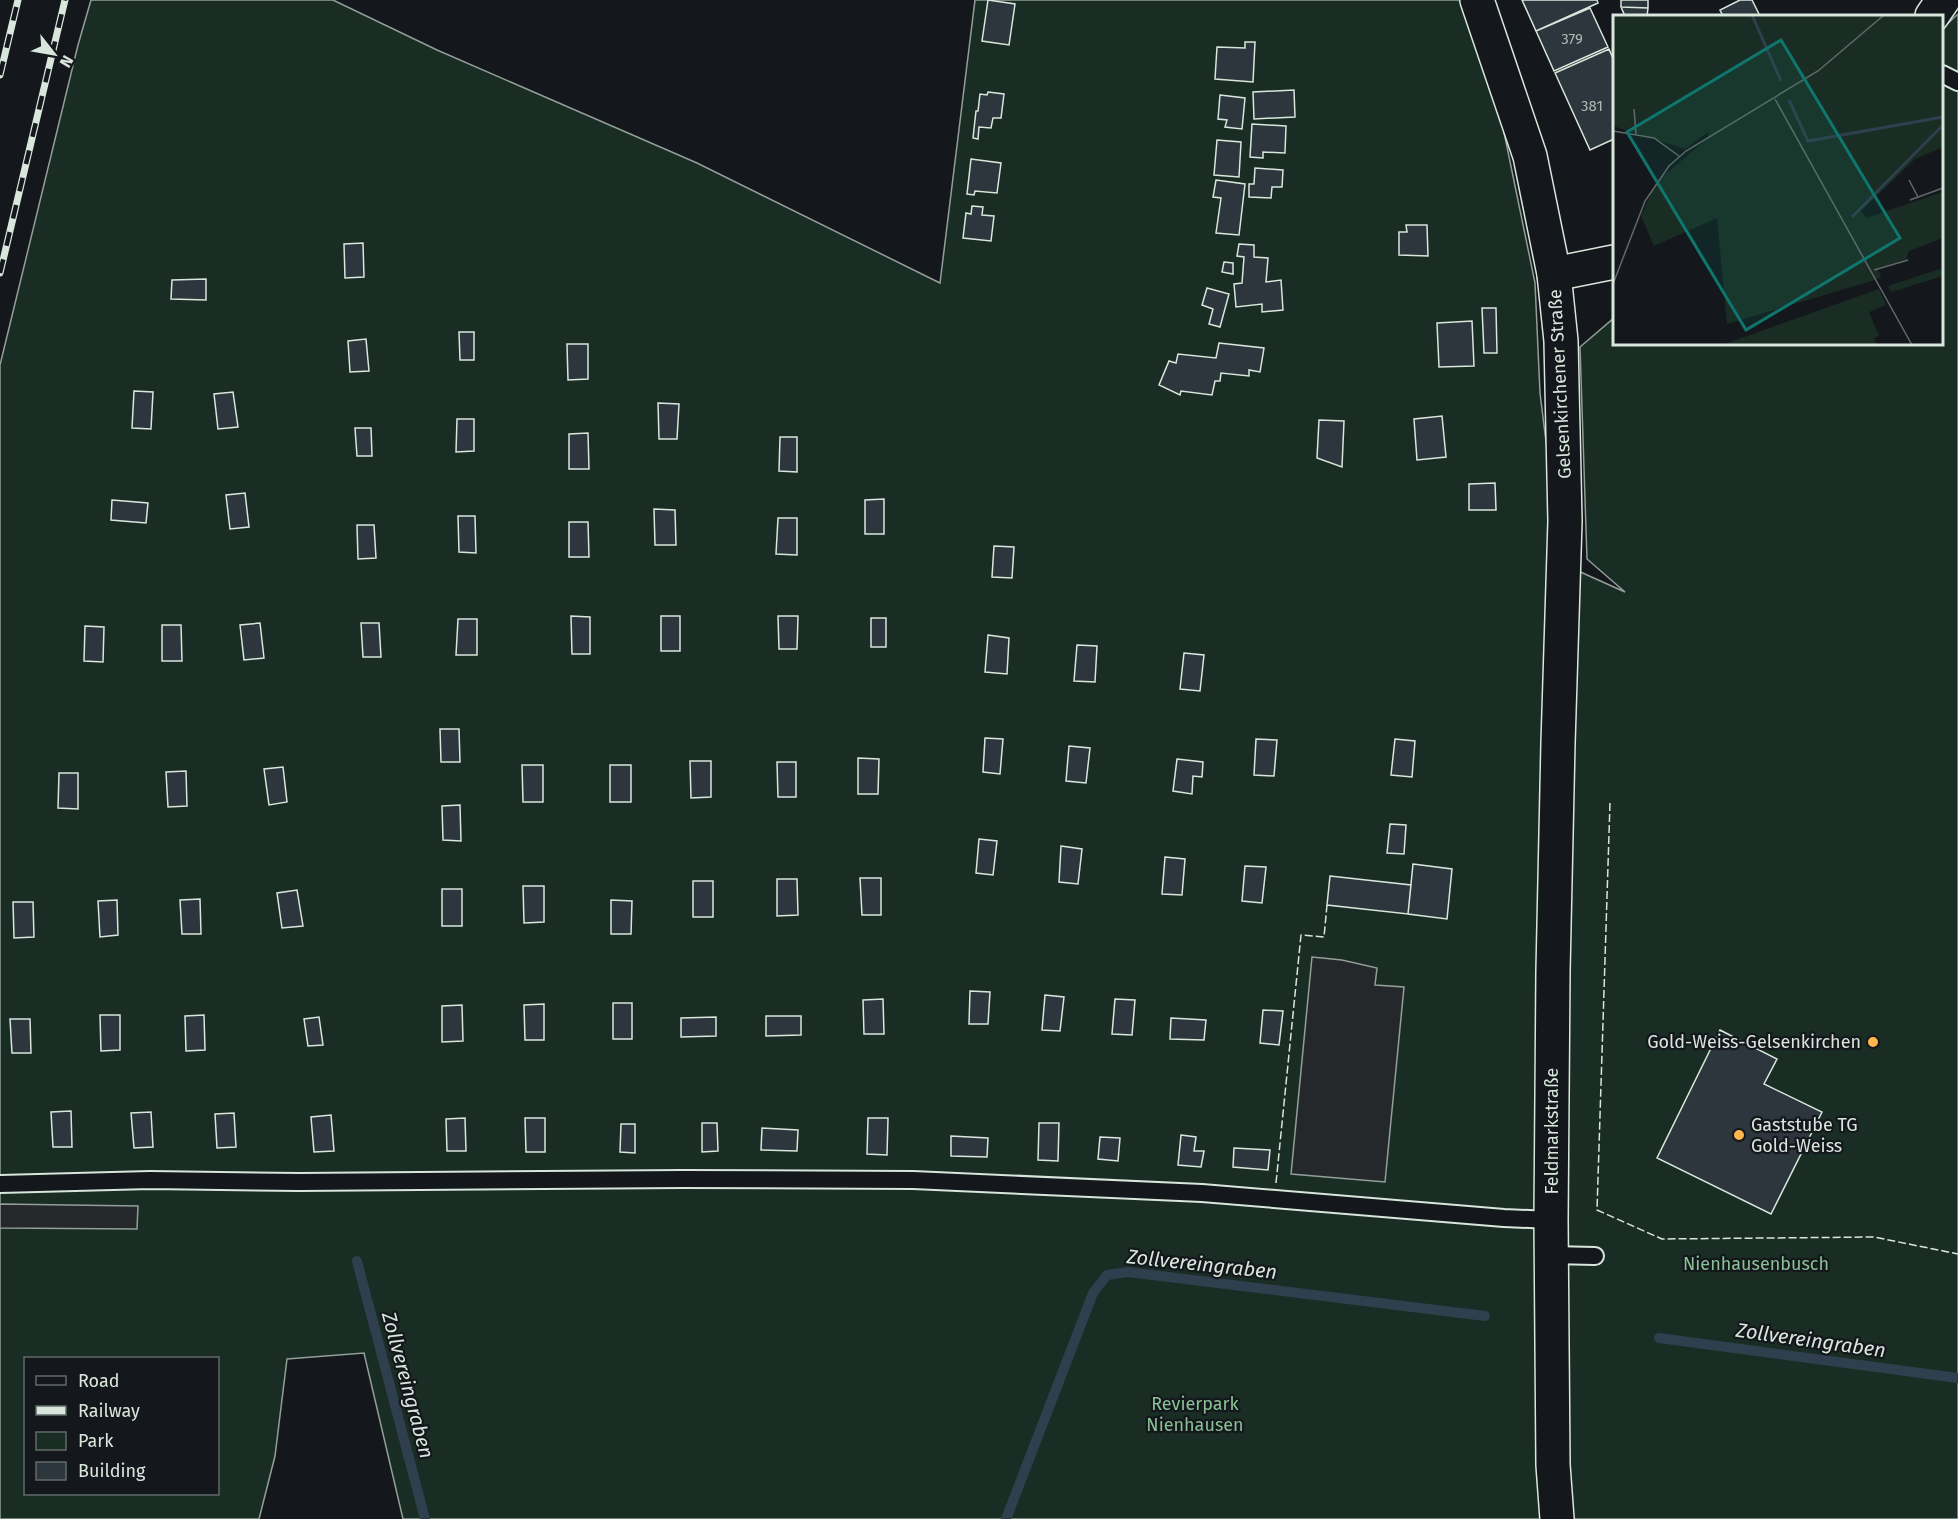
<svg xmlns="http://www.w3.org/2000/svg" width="1958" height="1519" font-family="'Fira Sans',sans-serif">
<rect width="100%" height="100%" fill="#14181c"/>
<path fill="#1a2d24" stroke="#939e99" stroke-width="1.5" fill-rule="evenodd" d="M91,0H333L437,50L697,163L940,283L975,0H1471L1493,79L1535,283L1540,393L1561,564L1554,1519H403L364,1353L287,1359L275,1456L259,1519H0V365L78,45ZM26,1358H218V1494H26Z
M1958,14V1519H1559L1567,566L1625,592L1587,559L1580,347L1614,318V344H1942V29Z"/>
<path fill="#24282b" stroke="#939e99" stroke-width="1.5" d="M1312,957L1342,960L1377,968L1375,985L1404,987L1385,1182L1291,1174Z
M0,1204L138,1206L137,1229L0,1228Z"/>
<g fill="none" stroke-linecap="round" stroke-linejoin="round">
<path stroke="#2f3f4d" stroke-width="10" d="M357,1261L425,1519
M1659,1338L1958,1378
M1006,1519L1093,1293L1107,1275L1128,1272L1485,1316"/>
</g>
<path fill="#2c363c" stroke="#d8e6dc" stroke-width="1.5" d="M988,0L1015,4L1009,45L982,41Z
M1522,0H1597L1598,3L1536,31Z
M1621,0H1648V8L1621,7Z
M1740,0H1752L1760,16H1723L1720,10Z
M1621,7L1648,8L1647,16H1625Z
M1590,8L1608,47L1554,71L1536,31Z
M1245,42H1255L1253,82L1215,79L1217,47L1245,48Z
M1609,49L1614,61V139L1590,150L1555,73Z
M1294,90L1295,117L1254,119L1253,92Z
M988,92L1004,94L1001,118H993L991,128L979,127L978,139L973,138L976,111H978L980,94L987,95Z
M1220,95L1245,98L1242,129L1225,127L1227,120L1218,119Z
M1252,124L1286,126L1285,153L1263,152V158L1250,157Z
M1217,140L1241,142L1239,177L1214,175Z
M971,159L1001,163L997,193L975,191L974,195L967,194Z
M1255,168L1283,170L1282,187H1272L1271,198L1249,197V184H1254Z
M1216,180L1245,184L1239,235L1216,233L1221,198L1213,197Z
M972,206L983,207L982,215L994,216L991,241L963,238L966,213L971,214Z
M1406,225H1427L1428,256L1399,255V232H1407Z
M363,243L364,277L345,278L344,244Z
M1239,244L1254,245V257L1268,258L1266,282L1281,280L1283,310L1262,312V304L1236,307L1234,284L1242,283L1244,257L1237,256Z
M1224,262L1233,263V274L1222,272Z
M206,279V300L171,299L172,280Z
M1207,288L1229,294L1220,327L1209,324L1213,309L1202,305Z
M1482,308H1496L1497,353H1484Z
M1472,321L1474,366L1439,367L1437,323Z
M459,332H474V360H460Z
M366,339L369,371L350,372L348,341Z
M1219,343L1264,348L1260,372L1249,370V376L1221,373L1220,381H1215L1212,395L1181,391L1180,395L1159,385L1169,361L1176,363L1178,354L1216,358Z
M567,344H588V379L568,380Z
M134,391L153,392L151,429L132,428Z
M233,392L238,427L218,429L214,394Z
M658,403L679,404L677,439H659Z
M1442,416L1446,457L1417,460L1414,419Z
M457,419H474V451L456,452Z
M1319,420L1344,421L1342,467L1317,458Z
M355,428H371L372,456H357Z
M588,433L589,469H569V434Z
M780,437H797V472L779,471Z
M1495,483L1496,510H1469V484Z
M245,493L249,527L230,529L226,495Z
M884,499V534H865V500Z
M112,500L148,503L146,523L111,520Z
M654,509L675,510L676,545H655Z
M458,516H475L476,553L459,552Z
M778,518H797V555L776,554Z
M569,522H588L589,557H569Z
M357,525H374L376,558L358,559Z
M994,546L1014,547L1012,578L992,577Z
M571,616L590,617V654H572Z
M661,616H680V651H661Z
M778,616H798L797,649H779Z
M871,618H886V647H871Z
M458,619H477V655H456Z
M260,623L264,658L244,660L240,625Z
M361,623H379L381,657H363Z
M162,625H181L182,661H162Z
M85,626L104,627L103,662L84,661Z
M988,635L1009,638L1007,674L985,672Z
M1077,645L1097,646L1095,682L1074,681Z
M1184,653L1204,655L1200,691L1180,689Z
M440,729H459L460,762H441Z
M985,738L1003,739L1000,774L983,772Z
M1256,739L1277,740L1274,776L1254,775Z
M1395,739L1415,741L1412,777L1391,775Z
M1069,746L1090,748L1086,783L1066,781Z
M858,758L879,759L878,794H858Z
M1177,759L1203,762L1202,777L1193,776L1192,794L1173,791Z
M690,761H711V797L691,798Z
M777,762H796V797H778Z
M522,765H543V802H523Z
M610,765H631V802H610Z
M283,767L287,802L269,805L264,769Z
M186,771L187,806L168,807L166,772Z
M59,773H78V809L58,808Z
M460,805L461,841L443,840L442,806Z
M1390,824L1406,825L1404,854L1387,853Z
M979,839L997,841L993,875L976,873Z
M1061,846L1082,849L1078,884L1059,882Z
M1165,857L1185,859L1182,895L1162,894Z
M1413,864L1452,869L1447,919L1408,914Z
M1245,866L1266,867L1262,903L1242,901Z
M1330,876L1411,885L1408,914L1327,905Z
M860,878H881V915H862Z
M777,879H797L798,915L777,916Z
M693,881H713V917H693Z
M523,886H544V922L524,923Z
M442,889H462V926H442Z
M297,890L303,926L282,928L277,893Z
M200,899L201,934H182L180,900Z
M117,900L118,935L100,937L98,901Z
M611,900L632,901L631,934H611Z
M13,902H33L34,937L14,938Z
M970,991L990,992L988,1024H969Z
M1045,995L1064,997L1060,1031L1042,1030Z
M883,999L884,1034H864L863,1000Z
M1115,999L1135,1000L1132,1035L1112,1034Z
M613,1003H632V1039H613Z
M544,1004V1040H525L524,1005Z
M462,1005L463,1041L442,1042V1006Z
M1263,1010L1283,1011L1279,1045L1260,1043Z
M100,1015H120V1050L101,1051Z
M204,1015L205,1050L186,1051L185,1016Z
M766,1016H801V1035L766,1036Z
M319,1017L323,1045L308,1046L304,1019Z
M716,1017V1036L681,1037V1018Z
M1171,1018L1206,1020L1204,1040L1170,1039Z
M10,1019H30L31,1053H12Z
M1720,1030L1777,1059L1764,1084L1822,1112L1771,1214L1657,1158Z
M71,1111L72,1147H53L51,1112Z
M151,1112L153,1147L134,1148L131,1113Z
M234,1113L236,1147L217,1148L215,1114Z
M331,1115L334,1151L314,1152L311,1117Z
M465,1118L466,1151H447L446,1119Z
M525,1118H545V1152H526Z
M868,1118H888L887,1155L867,1154Z
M702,1123H717L718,1151L702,1152Z
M1039,1123H1059L1058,1161L1038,1160Z
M621,1124H635V1153L620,1152Z
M762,1128L798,1130L797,1151L761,1150Z
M1181,1135L1196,1137L1194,1151H1204L1201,1167L1178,1165Z
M951,1136L988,1138L987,1157L951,1156Z
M1100,1137L1120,1138L1118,1161L1098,1159Z
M1234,1148L1270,1150L1268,1170L1233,1167Z"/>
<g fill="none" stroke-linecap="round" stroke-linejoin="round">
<defs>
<path id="service" d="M1942,74L1958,82
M0,1184L150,1180L299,1182L683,1179L913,1180L1202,1193L1504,1218L1551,1220
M1551,1255L1595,1256"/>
<path id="minor" d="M1932,16L1943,0
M1554,274L1614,262"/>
<path id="tertiary" d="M1477,0L1530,156L1554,274L1561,341L1565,521L1558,743L1553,971L1551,1220L1553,1465L1557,1519"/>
</defs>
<use href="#service" stroke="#d8e6dc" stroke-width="20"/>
<use href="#minor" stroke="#d8e6dc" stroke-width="36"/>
<use href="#tertiary" stroke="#d8e6dc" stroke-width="36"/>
<use href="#service" stroke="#14181c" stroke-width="16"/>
<use href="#minor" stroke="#14181c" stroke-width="33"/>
<use href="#tertiary" stroke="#14181c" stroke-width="33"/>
<defs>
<path id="rail" d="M0,75L18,0
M0,273L65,0"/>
</defs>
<use href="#rail" stroke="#d8e6dc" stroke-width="7"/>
<use href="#rail" stroke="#14181c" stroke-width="4.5" stroke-dasharray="14" stroke-linecap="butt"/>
<path stroke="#d8e6dc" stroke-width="1.5" stroke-dasharray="8 3" stroke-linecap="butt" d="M1610,803L1597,1210L1662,1239L1874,1237L1958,1254
M1276,1183L1301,935L1324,937L1327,905"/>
</g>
<g fill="#ffb74d" stroke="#14181c" stroke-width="2">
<circle cx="1873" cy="1042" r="6"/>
<circle cx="1739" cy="1135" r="6"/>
</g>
<g text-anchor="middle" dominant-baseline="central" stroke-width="4.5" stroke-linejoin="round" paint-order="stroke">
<g font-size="15" fill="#adbab4">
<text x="1572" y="39">379</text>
<text x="1592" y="106">381</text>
</g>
<g font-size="18" fill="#d8e6dc" stroke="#14181c">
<text transform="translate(1560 384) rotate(-93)">Gelsenkirchener Straße</text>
<text transform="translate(1552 1131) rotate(-90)">Feldmarkstraße</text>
</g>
<g font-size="18" fill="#d8e6dc" stroke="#14181c" text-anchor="end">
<text x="1861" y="1042">Gold-Weiss-Gelsenkirchen</text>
<text x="1751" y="1125" text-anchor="start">Gaststube TG<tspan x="1751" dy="21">Gold-Weiss</tspan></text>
</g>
<g font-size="18" fill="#8ac095" stroke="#14181c">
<text x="1756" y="1264">Nienhausenbusch</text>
<text x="1195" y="1404">Revierpark<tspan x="1195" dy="21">Nienhausen</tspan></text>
</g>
<g font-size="20" font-style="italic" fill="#d8e6dc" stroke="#14181c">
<text transform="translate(1202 1264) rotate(6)">Zollvereingraben</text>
<text transform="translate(1811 1340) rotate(8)">Zollvereingraben</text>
<text transform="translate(408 1385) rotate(75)">Zollvereingraben</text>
</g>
</g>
<g transform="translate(1613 15)">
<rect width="330" height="330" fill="#14181c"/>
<path d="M0,0H330V132L302,144L248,196L253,203L330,177V223L296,236L293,244L265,253L268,262L262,265L114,309L104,203L41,231L28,201L43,167L95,123V117L72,134L0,111ZM330,253V261L278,277L275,271ZM266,274L273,290L256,297L266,321L261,323L264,330H109Z" fill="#1a2d24"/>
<path fill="none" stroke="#2f3f4d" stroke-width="3" d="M139,0L168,66M176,85L195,126L330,102M239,202L330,110"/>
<path fill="none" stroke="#626a69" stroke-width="1.5" d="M162,84L299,330M21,94L23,119M0,116L41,123L66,141M296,165L305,182M297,185L330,173M261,255L295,245M0,269L32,186L56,151L73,136L205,56L271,0"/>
<path fill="#0f766e" fill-opacity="0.15" stroke="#0f766e" stroke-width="3" d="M168,25L287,223L133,315L14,117Z"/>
<rect width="330" height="330" fill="none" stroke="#d8e6dc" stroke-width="3"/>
</g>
<rect x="24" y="1357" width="195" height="138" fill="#14181c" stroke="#626a69" stroke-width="1.5"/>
<rect x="36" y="1376" width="30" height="9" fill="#14181c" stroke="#626a69" stroke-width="1.5"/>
<text x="78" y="1387" font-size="18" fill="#d8e6dc">Road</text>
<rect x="36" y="1406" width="30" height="9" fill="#d8e6dc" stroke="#626a69" stroke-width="1.5"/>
<text x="78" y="1417" font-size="18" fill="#d8e6dc">Railway</text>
<rect x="36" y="1432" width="30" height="18" fill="#1a2d24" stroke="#626a69" stroke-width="1.5"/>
<text x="78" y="1447" font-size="18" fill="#d8e6dc">Park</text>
<rect x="36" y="1462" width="30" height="18" fill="#2c363c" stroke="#626a69" stroke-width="1.5"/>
<text x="78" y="1477" font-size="18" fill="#d8e6dc">Building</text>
<g transform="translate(54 54) rotate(121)" stroke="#14181c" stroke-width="4.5" paint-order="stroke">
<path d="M0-4.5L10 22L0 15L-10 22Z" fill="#d8e6dc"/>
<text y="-9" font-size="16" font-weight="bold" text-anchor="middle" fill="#d8e6dc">N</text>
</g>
</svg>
